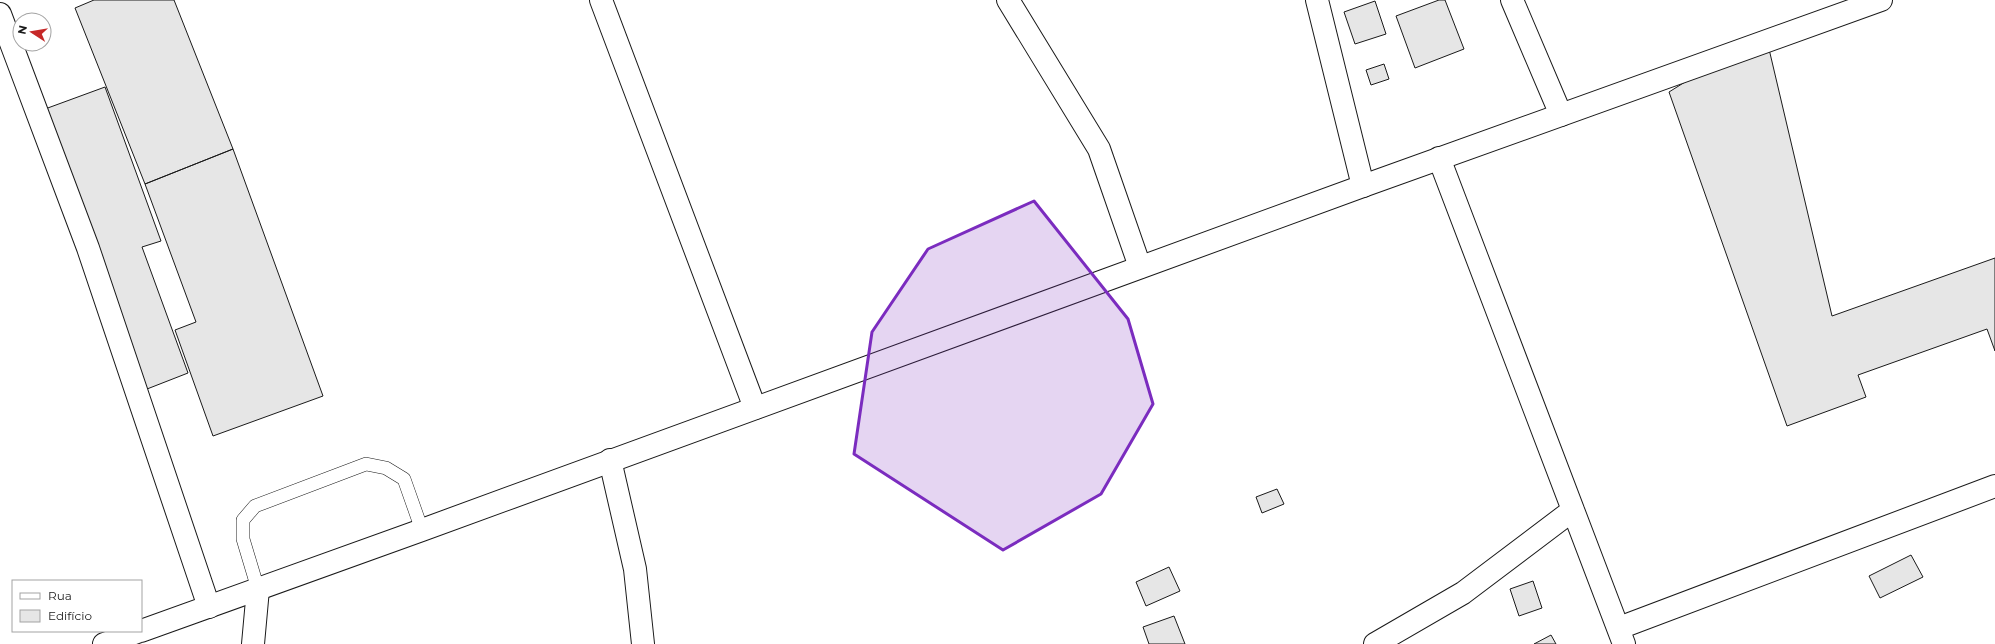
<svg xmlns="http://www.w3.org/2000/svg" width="1995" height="644" font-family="Montserrat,sans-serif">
<rect width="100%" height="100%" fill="#fff"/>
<path fill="#e6e6e6" stroke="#1a1a1a" d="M94,0H174L233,149L145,184L75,8Z
M1439,0H1445L1464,49L1415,68L1396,16Z
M1375,1L1386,34L1355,44L1344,12Z
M1765,32L1832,316L1995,258V351L1987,329L1858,375L1866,397L1787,426L1669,92Z
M1384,64L1389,79L1371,85L1366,70Z
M105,87L161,241L142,247L188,373L147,389L45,109Z
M233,149L323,396L213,436L175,330L196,322L145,184Z
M1277,489L1284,504L1262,513L1256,497Z
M1911,555L1923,577L1880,598L1869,576Z
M1169,567L1180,591L1146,606L1136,582Z
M1533,581L1542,608L1519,616L1510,589Z
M1174,616L1185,644H1149L1143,627Z
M1551,635L1556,644H1534Z"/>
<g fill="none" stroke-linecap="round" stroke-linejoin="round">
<defs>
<path id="lane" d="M258,589L243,539V520L255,506L366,464L386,468L404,479L422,530"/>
<path id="street" d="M601,0L755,408
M1008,0L1099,149L1140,267
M1317,0L1363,186
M1512,0L1561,115
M0,14L88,248L209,607
M1439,158L1624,644
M610,460L635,569L643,644
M1619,628L1995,486
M253,644L258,589
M1375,644L1463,593L1573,510"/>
<path id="highway" d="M141,631L422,530L1363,186L1881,0
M104,644L140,631"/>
</defs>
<use href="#lane" stroke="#1a1a1a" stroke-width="14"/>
<use href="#street" stroke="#1a1a1a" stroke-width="24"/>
<use href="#highway" stroke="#1a1a1a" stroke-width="24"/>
<use href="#lane" stroke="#fff" stroke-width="13"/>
<use href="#street" stroke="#fff" stroke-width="22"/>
<use href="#highway" stroke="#fff" stroke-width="22"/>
</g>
<path fill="#7b2cbf" fill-opacity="0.2" stroke="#7b2cbf" stroke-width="3" stroke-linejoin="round" d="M1034,201L1128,319L1153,404L1101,494L1003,550L854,454L872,332L928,249Z"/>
<rect x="12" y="580" width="130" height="52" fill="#ffffff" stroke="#a3a3a3"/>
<rect x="20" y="593" width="20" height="6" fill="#ffffff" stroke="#a3a3a3"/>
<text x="48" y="600" font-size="12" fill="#1a1a1a">Rua</text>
<rect x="20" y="610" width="20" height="12" fill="#e6e6e6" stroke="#a3a3a3"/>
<text x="48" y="620" font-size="12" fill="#1a1a1a">Edifício</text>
<g transform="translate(32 32) rotate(282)"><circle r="19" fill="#ffffff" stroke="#a3a3a3"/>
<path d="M0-3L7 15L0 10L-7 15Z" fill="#c62828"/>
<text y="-6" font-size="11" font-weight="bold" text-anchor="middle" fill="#1a1a1a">N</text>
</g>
</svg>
